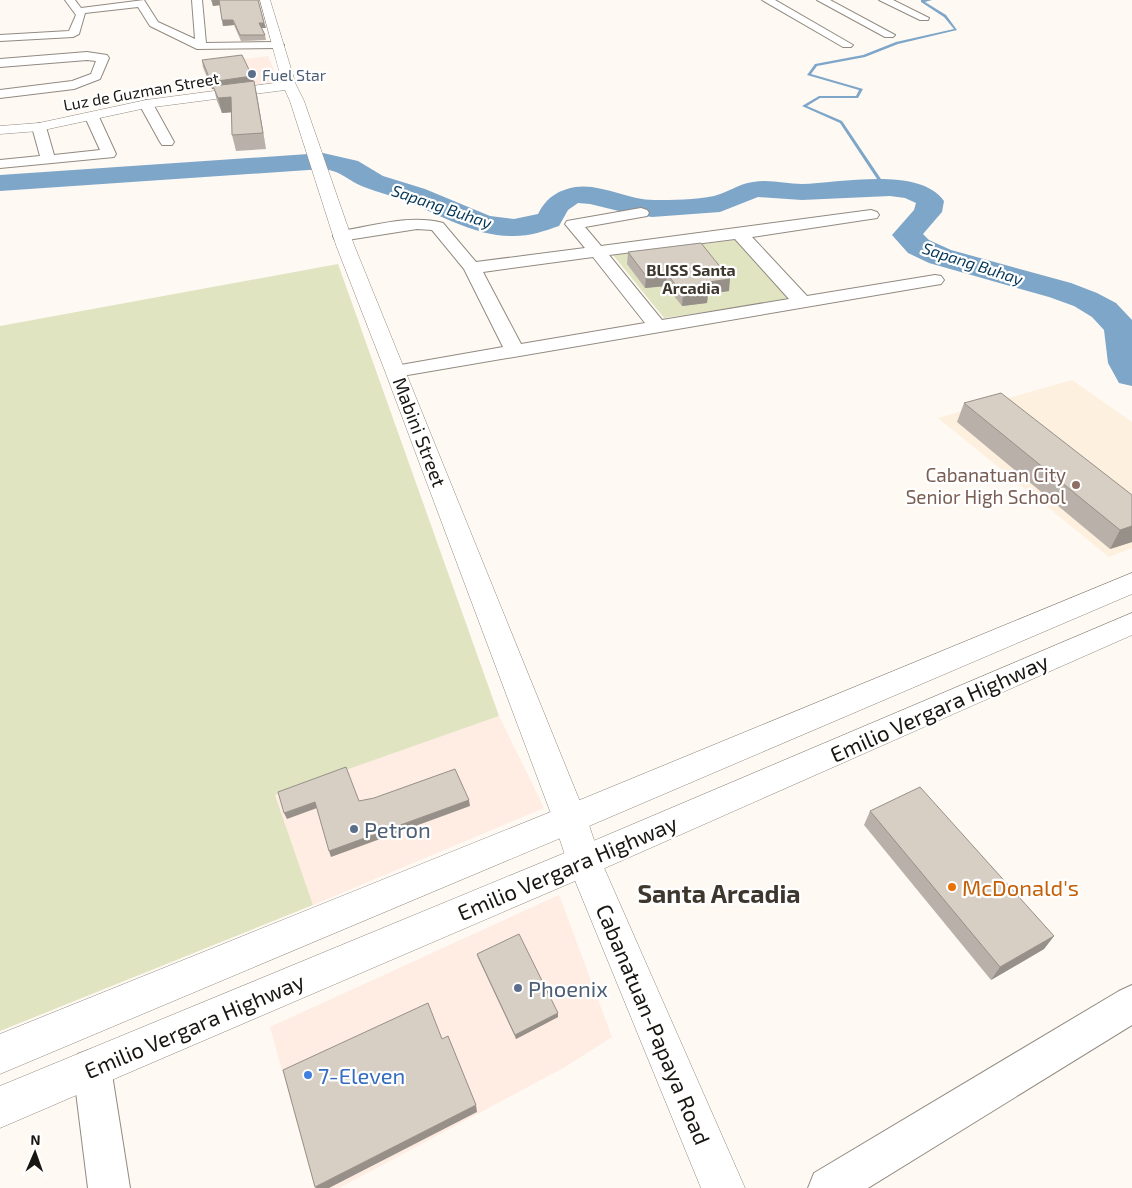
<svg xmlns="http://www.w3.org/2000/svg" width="1132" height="1188" font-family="'Exo 2',sans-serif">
<rect width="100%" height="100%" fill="#fef9f3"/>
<path fill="#ffece3" d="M268,56L279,82L211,90L201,65Z
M499,716L544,808L313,905L275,795Z
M559,895L612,1037L565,1067L339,1188H315L270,1027Z"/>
<path fill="#fdf0de" d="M1072,380L1132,422V548L1109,557L938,418Z"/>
<path fill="#e0e4c0" d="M736,240L790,299L664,318L613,255Z
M338,264L499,716L275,795L313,905L0,1031V326Z"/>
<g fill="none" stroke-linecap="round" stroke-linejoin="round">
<path fill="#7ea6c9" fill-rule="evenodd" d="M921,0H932L925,2L946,15L957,30L898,44L865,57L817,66L811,74L863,89L858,98H820L807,106L842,121L887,188L885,189L883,188L840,123L802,106L819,96H856L859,90L807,75L815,64L863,55L896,42L954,29L944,17L921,2Z"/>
<path fill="#7ea6c9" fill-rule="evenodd" d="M323,153L358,161L383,176L425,189L490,216L514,219L538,214C547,197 557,191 575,187C601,183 628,200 654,200C673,200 695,200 714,196C727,193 738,184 753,182C770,179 786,184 802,184C839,183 920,166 944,201L942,212L923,234L929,240L951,250L1071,283L1097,293L1116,303L1132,320V386L1119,383L1108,363L1104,330L1092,317L1074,306L1049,297L929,263L908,253L892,235L914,210L916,203L905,198L890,196L802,200L758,197L720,212L652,217L631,214L590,204L578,203L568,210L559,226C545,231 530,236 514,236C477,237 442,216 408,202C394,196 379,193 364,187C348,181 342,171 323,169L0,191V175Z"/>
<defs>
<path id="street" d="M65,0H75L81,8L144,0L158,22L195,39L192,0H202L206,43L278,42L284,45L278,48L197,49L150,26L138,7L85,13L79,34L73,37L0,41V35L69,31L76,15Z
M762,0H775L853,45L851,47H843Z
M817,0H830L895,35L893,37H885Z
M879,0H893L929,18L928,20H920Z
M87,52L107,55L109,58L100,79L74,89L0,98V90L72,81L91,74L96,61L87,60L0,67V59Z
M146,100L153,104L174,142L172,145H162L160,142L139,104Z
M92,113L99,117L116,154L114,157L0,168V160L40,156L32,127L39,123L46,127L54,155L100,150L85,117Z
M641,208L647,210L649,213L647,216L585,227L601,246L871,210L877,212L879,215L877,218L752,237L807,296L935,275L941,276L944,280L941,284L935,285L396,377L389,375L386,371L389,367L503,347L464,269L432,230L417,229L341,241L335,240L333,236L335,232L341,231C374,226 410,214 443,223L476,262L585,248L565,224L567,221ZM735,239L789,299L662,320L609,255ZM593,257L645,323L521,344L483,272Z
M1132,985V1025L868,1188H808L814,1173L1119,991Z
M92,1049L106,1054L111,1068L130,1188H88L73,1068L78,1054Z"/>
<path id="secondary" d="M260,0H270L296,85L304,101L354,245L587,819L601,861L745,1188H701L567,861L553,819L385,371L336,245L290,101L285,90L146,108L39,131L0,134V126L39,123L146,100L282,82Z"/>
<path id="highway" d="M1132,573V594L582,829L0,1074V1034L558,809Z
M1132,613V635L596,872L0,1128V1086L572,850Z"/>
</defs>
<use href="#street" stroke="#918a80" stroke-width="2"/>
<use href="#secondary" stroke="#918a80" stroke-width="1"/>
<use href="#highway" stroke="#918a80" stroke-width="1"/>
<use href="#street" fill="#fff" fill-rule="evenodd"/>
<use href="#secondary" fill="#fff" fill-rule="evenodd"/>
<use href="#highway" fill="#fff" fill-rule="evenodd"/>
</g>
<path fill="#b9b1a9" d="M211,0H258L266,28H262L265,35L266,40L241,41L234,25L223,26L220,5L213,6Z
M202,60L254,81L266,149L236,151L232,135V112L222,113L217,101L214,89H212L203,67Z
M628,252L729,291L708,294L707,303L682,306L666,286L645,288L627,264Z
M964,403L1132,495V542L1110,549L957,422Z
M870,811L1054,936L1044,949L991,980L864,825Z
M477,954L558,1017L516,1039L478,958Z"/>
<path fill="#969089" d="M219,0L220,5L213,6L212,1Z
M222,20H233L234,25L223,26Z
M259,23H264L266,28H260Z
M252,76L254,84L213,86L214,89H212L211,82Z
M254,81L257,95L266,149L263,133Z
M231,97L235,112L222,113L218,98Z
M667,274L666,286L645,288L646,276Z
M730,279L729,291L708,294L707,303L682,306L683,294L701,283Z
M1132,526V542L1110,549L1120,530Z
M469,800L470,806L331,857L329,851Z
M315,802L317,808L287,819L284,813Z
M1054,936L1044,949L991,980L1000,967Z
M558,1013V1017L516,1039L515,1035Z
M476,1105L477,1112L329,1188H316L315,1187Z"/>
<path fill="#d7cec4" stroke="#969089" d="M212,0H258L264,23H259L265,35H240L233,20H222L219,0L212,1Z
M242,55L252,76L211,82L202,60Z
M254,81L263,133L232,135L231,97L218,98L213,86Z
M701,243L730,279L701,283L708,291L683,294L667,274L646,276L628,252Z
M1001,393L1132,495V526L1120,530L964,403Z
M346,767L359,801L374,798L455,769L469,800L329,851L315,802L284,813L278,792Z
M920,787L1054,936L1000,967L870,811Z
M519,934L558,1013L515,1035L477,954Z
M428,1003L442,1039L448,1036L476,1105L315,1187L283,1070Z"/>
<g fill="#5c6f8a" stroke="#fff" stroke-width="2">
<circle cx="252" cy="74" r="5"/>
<circle cx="354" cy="829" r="5"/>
<circle cx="518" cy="988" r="5"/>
</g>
<circle fill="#8d6e63" stroke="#fff" stroke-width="2" cx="1076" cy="485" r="5"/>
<circle fill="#e8710a" stroke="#fff" stroke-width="2" cx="952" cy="887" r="5"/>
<circle fill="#3f7fe0" stroke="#fff" stroke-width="2" cx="308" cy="1075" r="5"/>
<g text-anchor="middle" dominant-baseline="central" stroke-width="4.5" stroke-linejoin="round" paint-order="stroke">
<g font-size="16" fill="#4e5e75" stroke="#fff" text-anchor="start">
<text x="262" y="74">Fuel Star</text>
</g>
<g font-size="16" fill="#191612" stroke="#fff">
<text transform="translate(141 91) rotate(-10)">Luz de Guzman Street</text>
</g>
<g font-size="16" font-style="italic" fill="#033556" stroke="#fff">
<text transform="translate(442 206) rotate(19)">Sapang Buhay</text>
<text transform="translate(973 263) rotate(18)">Sapang Buhay</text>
</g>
<g font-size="16" font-weight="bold" fill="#3d372e" stroke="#fff">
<text x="691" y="269">BLISS Santa<tspan x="691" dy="18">Arcadia</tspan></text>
</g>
<g font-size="19" fill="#191612" stroke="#fff">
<text transform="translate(420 432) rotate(69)">Mabini Street</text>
</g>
<g font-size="19" fill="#785e54" stroke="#fff" text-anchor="end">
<text x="1066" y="474">Cabanatuan City<tspan x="1066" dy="22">Senior High School</tspan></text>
</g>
<g font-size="22" fill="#191612" stroke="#fff">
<text transform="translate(939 707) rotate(-24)">Emilio Vergara Highway</text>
<text transform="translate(567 867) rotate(-23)">Emilio Vergara Highway</text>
<text transform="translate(654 1024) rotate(67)">Cabanatuan-Papaya Road</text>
<text transform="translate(194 1025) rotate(-23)">Emilio Vergara Highway</text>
</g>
<g font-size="22" fill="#4e5e75" stroke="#fff" text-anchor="start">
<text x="364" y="829">Petron</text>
<text x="528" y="988">Phoenix</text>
</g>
<g font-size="22" fill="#c56008" stroke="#fff" text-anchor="start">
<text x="962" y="887">McDonald's</text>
</g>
<g font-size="22" fill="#366cbe" stroke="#fff" text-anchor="start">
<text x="318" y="1075">7-Eleven</text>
</g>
<g font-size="25" font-weight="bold" fill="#3d372e" stroke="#fff">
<text x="719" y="893">Santa Arcadia</text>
</g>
</g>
<g transform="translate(35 1153) rotate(2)" stroke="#ffffff" stroke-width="4" paint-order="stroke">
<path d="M0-4L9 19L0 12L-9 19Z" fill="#191612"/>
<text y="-8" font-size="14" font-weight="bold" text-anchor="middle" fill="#191612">N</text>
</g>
</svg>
